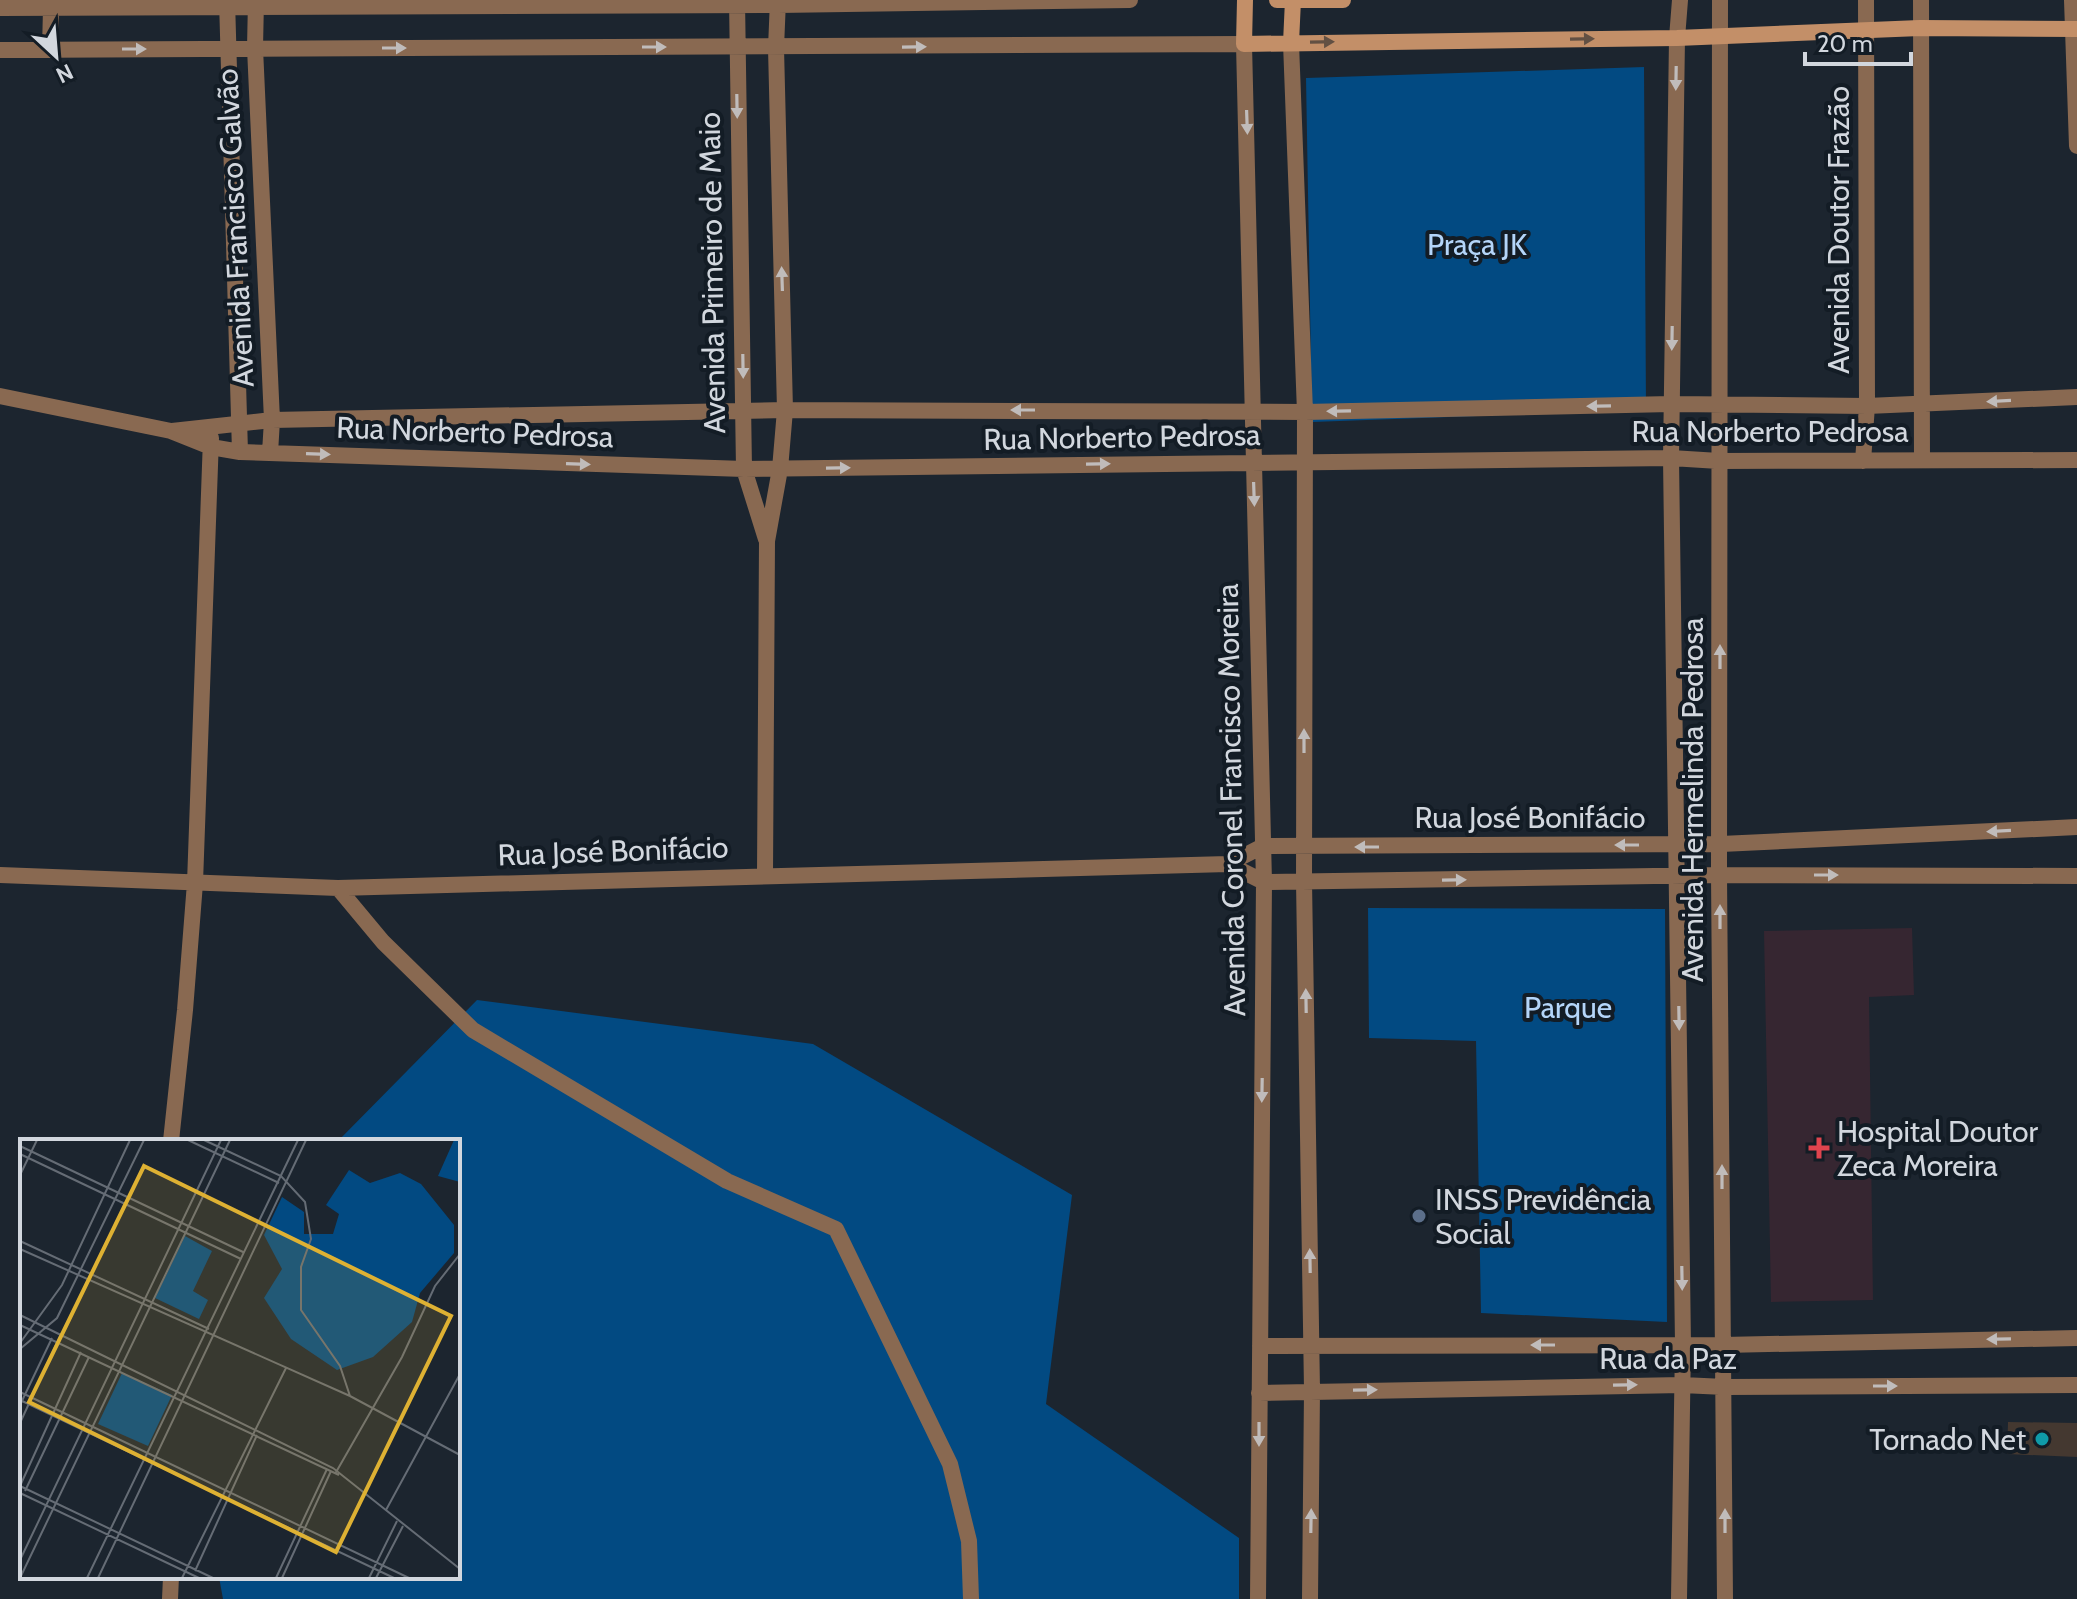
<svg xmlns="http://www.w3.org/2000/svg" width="2077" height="1599" font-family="Cabin,sans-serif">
<rect width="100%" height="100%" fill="#1c252f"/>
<path fill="#362631" d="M1912,928L1914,995L1869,997L1873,1300L1771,1302L1764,931Z"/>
<path fill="#024a82" d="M1644,67L1646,410L1312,422L1306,78Z
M1368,908L1665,909L1667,1322L1481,1313L1476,1041L1369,1038Z
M477,1000L813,1044L1072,1195L1046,1404L1239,1538V1599H223L219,1577H458V1141H338Z"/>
<path fill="#443830" d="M2008,1422L2077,1423V1457L2007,1454Z"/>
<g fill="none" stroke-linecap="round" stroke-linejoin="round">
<path stroke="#896951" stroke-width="16" d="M227,0L240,452
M256,0L255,48L272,420L270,453
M737,0L744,469L766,539
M1720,0L1719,875L1725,1599
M1921,0L1922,460
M2072,0L2077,146
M0,8L778,5L1130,0
M1291,43L1305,412L1304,881L1312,1390L1310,1599
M0,50L1244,44L1264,882L1258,1599
M50,50L51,8
M0,396L171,431L211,447L240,452L744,469L1671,458L1719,461L2077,460
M172,431L272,420L785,410L1305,412L1671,404L1867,406L2077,397
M1863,461L1867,406L1866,0
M1228,864L1264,882L1719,875L2077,876
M0,875L338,888L1228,864L1263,846L1721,844L2077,827
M765,875L767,541L780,469L785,410L776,48L778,0
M338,888L383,942L473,1030L727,1181L836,1229L950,1464L969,1541L971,1599
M171,1141L185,1010L195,883L211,438
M1260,1346L1723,1345L2077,1338
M1259,1393L1682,1385L1725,1387L2077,1385
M170,1599L171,1577
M1679,1599L1683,1345L1671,458L1677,38L1680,0"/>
<path stroke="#c38f68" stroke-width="16" d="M1245,0L1244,44L1677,38L1920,28L2077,29
M1277,0H1343
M1291,43L1293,0"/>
</g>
<defs><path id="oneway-solid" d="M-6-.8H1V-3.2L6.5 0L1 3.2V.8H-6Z" transform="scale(2)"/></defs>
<g fill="#625043">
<use href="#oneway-solid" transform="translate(1582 39) rotate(-1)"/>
<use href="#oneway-solid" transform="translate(1322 42) rotate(-1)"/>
</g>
<g fill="#c0bcbb">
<use href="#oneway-solid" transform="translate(654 47)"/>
<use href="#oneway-solid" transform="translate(914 47) rotate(-1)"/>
<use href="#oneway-solid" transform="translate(394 48)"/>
<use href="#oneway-solid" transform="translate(134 49)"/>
<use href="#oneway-solid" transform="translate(1676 78) rotate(91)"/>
<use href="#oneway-solid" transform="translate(737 106) rotate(89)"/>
<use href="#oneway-solid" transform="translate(1247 122) rotate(88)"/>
<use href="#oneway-solid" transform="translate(782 279) rotate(-92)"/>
<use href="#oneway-solid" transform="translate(1672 338) rotate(91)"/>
<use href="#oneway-solid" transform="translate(743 366) rotate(89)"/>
<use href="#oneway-solid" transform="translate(1999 401) rotate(177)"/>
<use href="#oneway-solid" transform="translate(1599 406) rotate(179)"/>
<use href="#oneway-solid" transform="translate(1023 410) rotate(180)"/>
<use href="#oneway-solid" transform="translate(1339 411) rotate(179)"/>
<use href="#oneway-solid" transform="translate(318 454) rotate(2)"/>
<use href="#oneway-solid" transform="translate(578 464) rotate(2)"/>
<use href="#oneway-solid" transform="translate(1098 464) rotate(-1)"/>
<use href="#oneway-solid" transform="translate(838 468) rotate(-1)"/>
<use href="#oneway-solid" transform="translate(1254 494) rotate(88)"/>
<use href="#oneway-solid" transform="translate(1720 657) rotate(-90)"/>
<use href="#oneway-solid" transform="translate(1304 741) rotate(-90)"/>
<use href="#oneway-solid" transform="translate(1999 831) rotate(177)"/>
<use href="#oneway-solid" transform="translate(1627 845) rotate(180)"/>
<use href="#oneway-solid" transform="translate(1367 847) rotate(180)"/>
<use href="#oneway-solid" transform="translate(1826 875)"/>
<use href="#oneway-solid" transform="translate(1454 880) rotate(-1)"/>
<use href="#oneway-solid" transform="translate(1720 917) rotate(-90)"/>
<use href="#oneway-solid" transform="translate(1306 1001) rotate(-91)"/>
<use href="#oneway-solid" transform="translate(1679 1018) rotate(89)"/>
<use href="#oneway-solid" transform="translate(1262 1090) rotate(91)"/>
<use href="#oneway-solid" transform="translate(1722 1177) rotate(-90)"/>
<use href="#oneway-solid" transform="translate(1310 1261) rotate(-91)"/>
<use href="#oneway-solid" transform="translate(1682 1278) rotate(89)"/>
<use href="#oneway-solid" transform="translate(1999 1339) rotate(179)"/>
<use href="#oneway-solid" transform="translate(1543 1345) rotate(180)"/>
<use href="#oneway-solid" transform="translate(1625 1385) rotate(-1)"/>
<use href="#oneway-solid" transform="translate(1885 1386)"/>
<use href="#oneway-solid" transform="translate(1365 1390) rotate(-1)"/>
<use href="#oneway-solid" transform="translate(1259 1434) rotate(90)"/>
<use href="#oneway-solid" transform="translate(1311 1521) rotate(-89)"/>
<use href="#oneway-solid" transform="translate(1725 1521) rotate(-90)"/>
</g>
<path fill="#e0444e" stroke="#131c25" stroke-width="3" d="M1815 1136h8v8h8v8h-8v8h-8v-8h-8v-8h8z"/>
<circle fill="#5c6f8a" stroke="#131c25" stroke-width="3" cx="1419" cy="1216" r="8"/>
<circle fill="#0f9aa8" stroke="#131c25" stroke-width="3" cx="2042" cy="1439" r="8"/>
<g text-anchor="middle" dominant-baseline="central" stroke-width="8" stroke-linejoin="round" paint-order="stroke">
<g font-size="30" fill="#d2d7de" stroke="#131c25">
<text transform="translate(235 228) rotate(-93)">Avenida Francisco Galvão</text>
<text transform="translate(1838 230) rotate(-90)">Avenida Doutor Frazão</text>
<text transform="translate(712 273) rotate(-91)">Avenida Primeiro de Maio</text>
<text x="1770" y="431">Rua Norberto Pedrosa</text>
<text transform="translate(475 432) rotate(2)">Rua Norberto Pedrosa</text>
<text transform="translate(1122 437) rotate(-1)">Rua Norberto Pedrosa</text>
<text transform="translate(1231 800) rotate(-91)">Avenida Coronel Francisco Moreira</text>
<text transform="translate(1692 800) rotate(-90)">Avenida Hermelinda Pedrosa</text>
<text x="1530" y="817">Rua José Bonifácio</text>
<text transform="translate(613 851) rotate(-2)">Rua José Bonifácio</text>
<text x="1668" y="1358">Rua da Paz</text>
</g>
<g font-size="30" fill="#b4d5f9" stroke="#131c25">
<text x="1477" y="244">Praça JK</text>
<text x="1568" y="1007">Parque</text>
</g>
<g font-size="30" fill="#d2d7de" stroke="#131c25" text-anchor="start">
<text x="1837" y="1131">Hospital Doutor<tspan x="1837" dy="34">Zeca Moreira</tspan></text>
<text x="1435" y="1199">INSS Previdência<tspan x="1435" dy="34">Social</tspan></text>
<text x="2026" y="1439" text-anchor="end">Tornado Net</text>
</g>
</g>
<g transform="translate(20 1139)">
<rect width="440" height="440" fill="#1c252f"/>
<path d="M434,1H440V43L418,37ZM329,31L350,44L380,34L401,45L434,86V114L400,154L392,183L353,218L317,231L271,200L244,159L262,130L244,96L262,58L284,73V95H313L319,75L306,66ZM165,97L192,112L173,152L188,161L179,180L135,159ZM102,234L152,256L128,307L78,285Z" fill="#024a82"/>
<path fill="none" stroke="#656c75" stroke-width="2" d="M168,1L259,44M184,1L261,37L285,63L291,100L281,128V171L320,227L330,257M0,7L223,113M0,15L221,120M0,36L17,1M0,102L189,190M0,110L330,257L440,316M0,176L313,329L440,430M0,186L319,336M0,204L42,146L110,1M0,210L37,179L124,1M0,253L389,439M0,261L374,439M0,266L32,199M0,284L41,195M315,335L382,218L415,147L440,115M0,347L193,439M0,347L61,213M5,352L69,218M0,354L179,439M366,371L440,235M0,421L201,1M175,432L237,296M0,439L210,1M67,439L278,1M78,439L286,1M162,439L266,229M256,439L307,330M262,439L311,332M349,439L377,382M356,439L383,387"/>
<path fill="#deb133" fill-opacity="0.15" stroke="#deb133" stroke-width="4" d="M124,27L431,177L316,413L9,263Z"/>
<rect width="440" height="440" fill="none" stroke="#d2d7de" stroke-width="4"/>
</g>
<g transform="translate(56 56) rotate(154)" stroke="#131c25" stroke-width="6" paint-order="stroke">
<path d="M0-6L14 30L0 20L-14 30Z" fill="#d2d7de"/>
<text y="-12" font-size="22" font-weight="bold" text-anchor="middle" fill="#d2d7de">N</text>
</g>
<path d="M1805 52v12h106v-12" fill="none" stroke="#d2d7de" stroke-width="4"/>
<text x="1817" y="52" font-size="24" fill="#d2d7de" stroke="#131c25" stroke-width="6" paint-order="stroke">20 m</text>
</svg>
